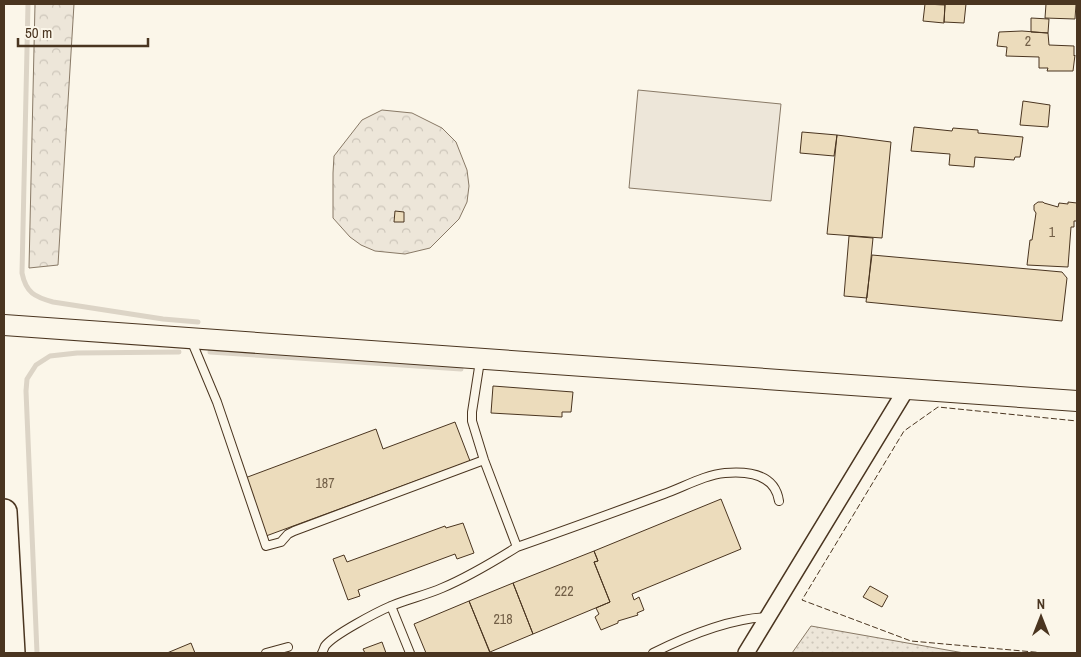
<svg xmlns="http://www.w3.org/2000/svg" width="1081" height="657" font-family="'Archivo Narrow',sans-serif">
<defs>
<pattern id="grass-dots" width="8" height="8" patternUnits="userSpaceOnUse" patternTransform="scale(1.25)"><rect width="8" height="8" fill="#ede6d9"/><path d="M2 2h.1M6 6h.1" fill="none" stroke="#cdc6ba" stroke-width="1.8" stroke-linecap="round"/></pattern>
<pattern id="forest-crowns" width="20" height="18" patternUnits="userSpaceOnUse" patternTransform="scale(1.25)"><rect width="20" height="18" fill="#ede6d9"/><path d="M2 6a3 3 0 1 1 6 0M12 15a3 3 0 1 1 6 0" fill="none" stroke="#cdc6ba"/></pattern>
</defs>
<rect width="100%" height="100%" fill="#fbf6e9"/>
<path fill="url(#grass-dots)" stroke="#887966" d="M811,626L964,653H792Z"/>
<path fill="url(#forest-crowns)" stroke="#887966" d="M35,4H74L58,265L29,268Z
M382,110L412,113L442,128L456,142L467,170L469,186L467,202L459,219L430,248L405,254L375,251L361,245L350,237L333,218V173L334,156L362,120Z"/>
<path fill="#ede6d9" stroke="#887966" d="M638,90L781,104L771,201L629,188Z"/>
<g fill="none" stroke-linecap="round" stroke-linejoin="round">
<path stroke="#dcd4c6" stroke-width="5" d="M28,4L22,273C26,293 35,297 53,302L163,319L198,322
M210,352L461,369
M37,653L26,391L27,379L36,365L50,356L77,353L179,352"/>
</g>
<path fill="#ecdcbc" stroke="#4a3520" d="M925,4L945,5L944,23L923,21Z
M945,4H966L964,23L944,22Z
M1046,4H1076L1075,19L1045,18Z
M1031,18L1049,19L1048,33L1031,32Z
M1022,31L1048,33L1049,45L1074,46V56L1075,55L1073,71H1047L1048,68H1039V57L1006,56L1007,47L997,46L999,32Z
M1023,101L1050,105L1048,127L1020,125Z
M914,127L952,131L953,128L978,130V133L1023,137L1020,157H1015L1014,160L975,157L974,167L949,165L950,154L911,151Z
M802,132L837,135L834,156L800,153Z
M837,135L891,142L882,238L827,234Z
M1038,202H1043L1044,203L1058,207L1059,203L1068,204V202L1077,203V221H1074V227H1071L1068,267L1027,265L1030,240H1032L1036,213L1034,210V205Z
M395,211L404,212V222H394Z
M849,236L873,238L867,298L844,296Z
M872,255L1062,272L1067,278L1062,321L866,302Z
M493,386L573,392L571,412H562V417L491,413Z
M455,422L470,461L266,536L245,478L376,429L383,449Z
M721,499L741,549L632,594L634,600L639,597L644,610L637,613L638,615L618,621V623L601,630L595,617L599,614L596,608L610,602L594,562L598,561L594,551Z
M463,523L474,553L457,559L455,554L358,590L360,596L348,600L333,559L344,555L347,562L445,526L446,528Z
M594,551L598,561L594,562L610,602L533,634L513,583Z
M513,583L533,634L490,652L469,601Z
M870,586L888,596L882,607L863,597Z
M469,601L490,653H426L414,624Z
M382,642L386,653H365L363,649Z
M191,643L195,653H167Z"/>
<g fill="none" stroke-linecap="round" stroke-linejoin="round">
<defs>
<path id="service" d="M193,339L194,347L217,402L266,546L281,542L288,534L294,531L484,460
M480,361L472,412V421L484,460L517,547
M391,606L410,653
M266,653L288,647
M322,653C323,651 324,648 325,646C333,635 377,612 391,606C408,599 426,595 442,588C468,577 493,562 517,547C566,530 615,512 664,494C684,487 704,475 725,473C748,471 775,474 779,501
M653,653C685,637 731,618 768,617"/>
<path id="minor" d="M746,653L907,388"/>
<path id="tertiary" d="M4,325L1077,401"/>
<path id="primary" d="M4,512L12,653"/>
</defs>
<use href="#service" stroke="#4a3520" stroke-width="10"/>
<use href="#minor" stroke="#4a3520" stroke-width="18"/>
<use href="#tertiary" stroke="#4a3520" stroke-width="22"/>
<use href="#primary" stroke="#4a3520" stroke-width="28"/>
<use href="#service" stroke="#fbf6e9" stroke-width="8"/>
<use href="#minor" stroke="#fbf6e9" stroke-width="15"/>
<use href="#tertiary" stroke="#fbf6e9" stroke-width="20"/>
<use href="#primary" stroke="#fbf6e9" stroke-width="25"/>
<path stroke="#4a3520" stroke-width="1" stroke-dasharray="6 2.5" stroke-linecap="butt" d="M1045,653L911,641L802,600L904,431L938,407L1077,421"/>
</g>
<g text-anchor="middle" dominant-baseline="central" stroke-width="4" stroke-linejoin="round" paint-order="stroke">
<g font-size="14" fill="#725f47">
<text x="1028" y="41">2</text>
<text x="1052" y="232">1</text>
<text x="325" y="483">187</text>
<text x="564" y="591">222</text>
<text x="503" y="619">218</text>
</g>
</g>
<rect width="1081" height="657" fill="none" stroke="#4a3520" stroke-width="10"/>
<g transform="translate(1041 617)" stroke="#fbf6e9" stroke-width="4" paint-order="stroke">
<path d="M0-4L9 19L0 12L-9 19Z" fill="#4a3520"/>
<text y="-8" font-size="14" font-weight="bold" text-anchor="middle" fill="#4a3520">N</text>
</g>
<path d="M18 38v8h130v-8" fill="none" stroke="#4a3520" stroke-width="2.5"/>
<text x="25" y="38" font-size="15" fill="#4a3520" stroke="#fbf6e9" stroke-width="4" paint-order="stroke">50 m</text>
</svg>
